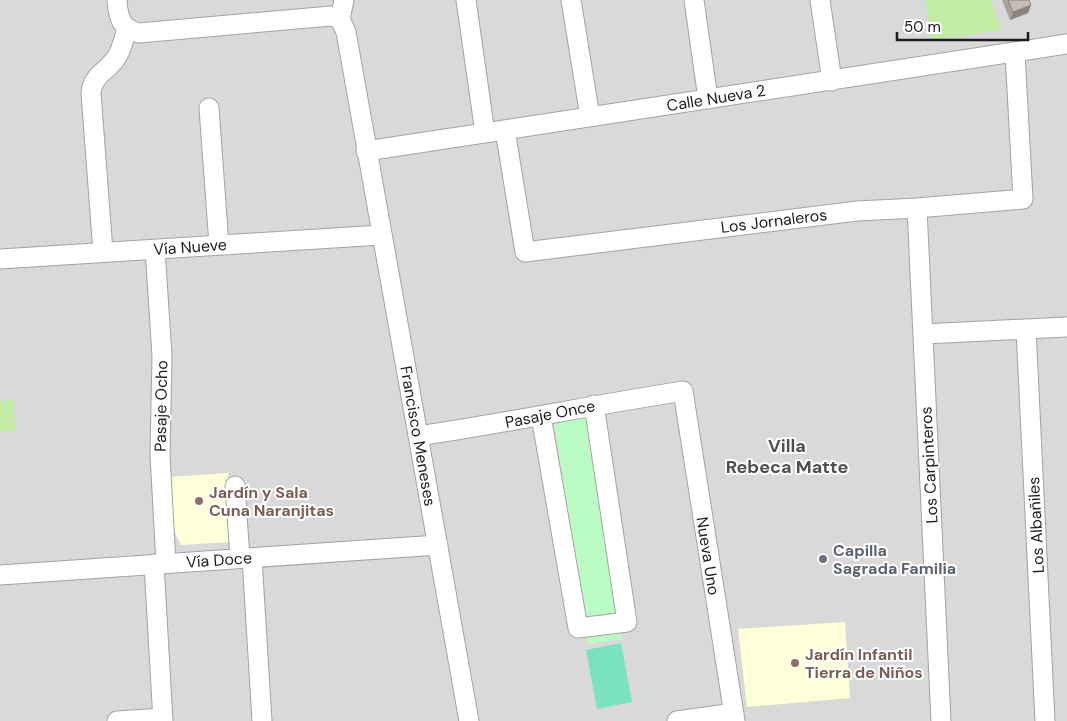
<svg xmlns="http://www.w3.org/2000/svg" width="1067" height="721" font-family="'DM Sans',sans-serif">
<rect width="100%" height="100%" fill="#eeeae0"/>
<path fill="#dad9d9" d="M0,0H1067V721H0Z"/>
<path fill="#fdffd8" d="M228,473L232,542L181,545L171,525L168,477Z
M845,622L850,698L747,707L738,629Z"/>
<path fill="#c2eba3" d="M925,0H990L1002,30L932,40Z
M13,400L15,431L0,432V401Z"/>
<path fill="#bafcc3" d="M590,413L622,639L588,644L554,420Z"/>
<path fill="#7ae2c0" d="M621,643L632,702L597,709L586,650Z"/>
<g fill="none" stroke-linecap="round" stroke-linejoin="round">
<defs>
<path id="street" d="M117,0C118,17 121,29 139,33L331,16L340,19
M466,0L485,133
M571,0L590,117
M694,0L708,99
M820,0L832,81
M340,19L346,32L469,721
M340,19L344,0
M209,108L219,245
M505,130L525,252L857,211L917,208L1023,199L1015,53
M366,151L1067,44
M917,208L941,721
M155,249L162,356L160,455L166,563
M103,252L91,93C93,74 107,72 116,58C122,50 124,38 127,28
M0,259L381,235
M1026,329L1045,721
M923,334L1067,327
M541,416L578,628L627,622L594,405
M418,436C506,423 594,405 683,391L735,721
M235,486L240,558
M252,558L262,721
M154,564L163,721
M0,575L438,545
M117,721L163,718
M677,721L734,713"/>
</defs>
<use href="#street" stroke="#a3a3a3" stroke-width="21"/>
<use href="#street" stroke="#fff" stroke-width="19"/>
</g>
<path fill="#aaa39b" d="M1002,0H1029L1031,5L1028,13L1010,20Z"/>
<path fill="#8b847e" d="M1031,5L1028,13L1010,20L1013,12Z"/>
<path fill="#c6bdb4" stroke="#8b847e" d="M1008,0H1029L1031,5L1013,12Z"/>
<g fill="#8d6e63" stroke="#fff" stroke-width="2">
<circle cx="199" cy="501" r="5"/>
<circle cx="795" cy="663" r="5"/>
</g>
<circle fill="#6b7280" stroke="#fff" stroke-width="2" cx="823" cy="559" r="5"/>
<g text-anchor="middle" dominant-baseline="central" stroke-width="4" stroke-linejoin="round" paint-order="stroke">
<g font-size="16" fill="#1c1c1c" stroke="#fff">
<text transform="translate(716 98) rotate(-9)">Calle Nueva 2</text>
<text transform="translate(774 221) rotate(-7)">Los Jornaleros</text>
<text transform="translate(190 247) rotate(-4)">Vía Nueve</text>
<text transform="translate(161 406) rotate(-89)">Pasaje Ocho</text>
<text transform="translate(550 414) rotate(-11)">Pasaje Once</text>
<text transform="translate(418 436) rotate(80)">Francisco Meneses</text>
<text transform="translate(929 465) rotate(-93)">Los Carpinteros</text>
<text transform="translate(1036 525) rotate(-93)">Los Albañiles</text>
<text transform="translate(708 556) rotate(81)">Nueva Uno</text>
<text transform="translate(219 560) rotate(-4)">Vía Doce</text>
</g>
<g font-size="16" font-weight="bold" fill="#785e54" stroke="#fff" text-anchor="start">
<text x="209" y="492">Jardín y Sala<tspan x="209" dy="18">Cuna Naranjitas</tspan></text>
<text x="805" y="654">Jardín Infantil<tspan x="805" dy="18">Tierra de Niños</tspan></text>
</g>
<g font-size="16" font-weight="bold" fill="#5b616d" stroke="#fff" text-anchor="start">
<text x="833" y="550">Capilla<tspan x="833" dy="18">Sagrada Familia</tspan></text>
</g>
<g font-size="18" font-weight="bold" fill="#4f4f4f" stroke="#fff">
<text x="787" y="446">Villa<tspan x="787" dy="21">Rebeca Matte</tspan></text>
</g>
</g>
<path d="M897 32v8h131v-8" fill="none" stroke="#1c1c1c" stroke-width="2.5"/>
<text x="904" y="32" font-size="15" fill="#1c1c1c" stroke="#ffffff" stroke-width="4" paint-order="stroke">50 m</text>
</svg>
